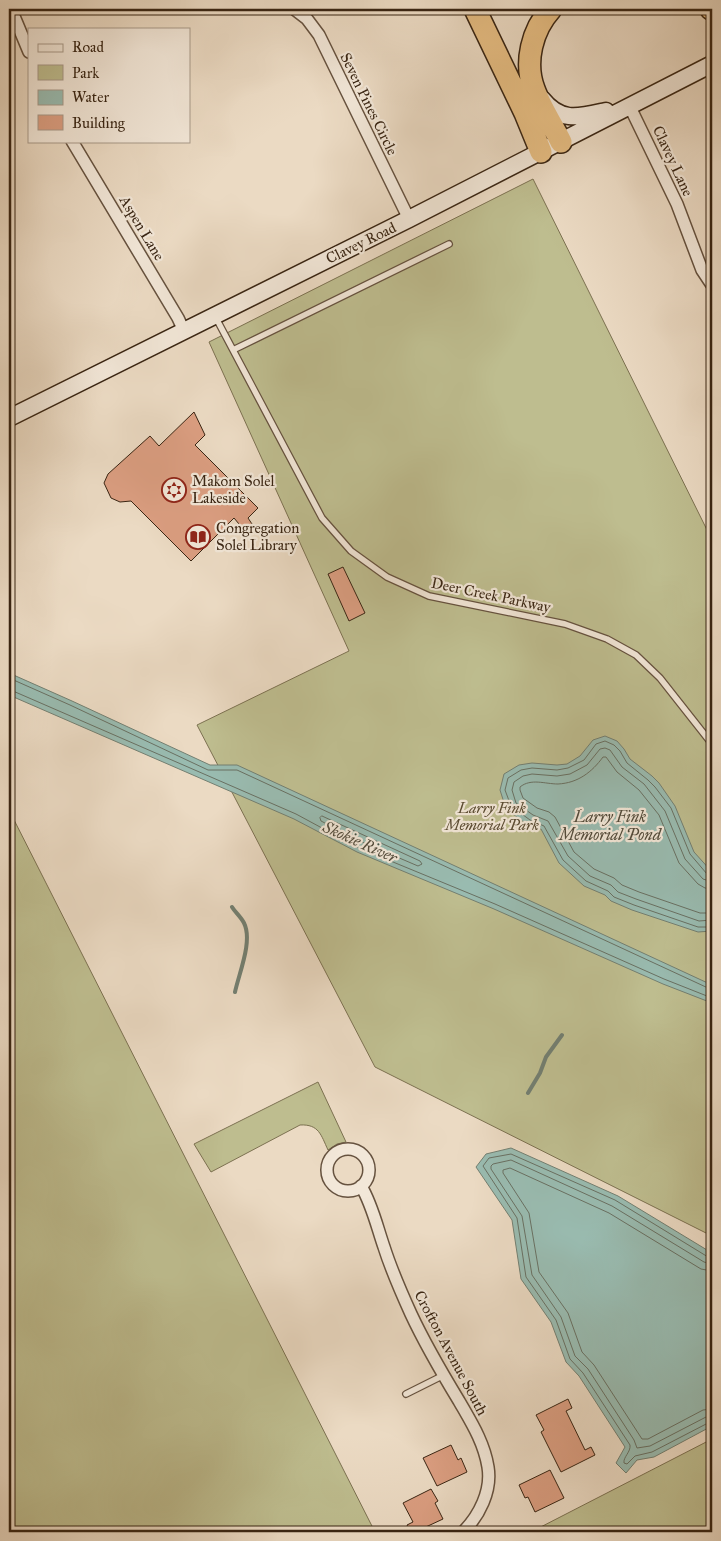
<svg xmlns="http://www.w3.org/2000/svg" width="721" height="1541" font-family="'IM FELL Great Primer',serif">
<rect width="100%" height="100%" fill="#ebdac3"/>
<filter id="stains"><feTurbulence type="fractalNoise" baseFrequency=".004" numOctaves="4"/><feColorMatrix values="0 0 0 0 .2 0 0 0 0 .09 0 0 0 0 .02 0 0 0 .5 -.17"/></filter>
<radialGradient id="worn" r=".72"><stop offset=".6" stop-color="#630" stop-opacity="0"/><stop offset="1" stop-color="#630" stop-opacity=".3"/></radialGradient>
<path fill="#bebd8f" stroke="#7c7151" d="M533,179L712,540V1236L375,1067L197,725L349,651L209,342Z
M9,810L375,1532H9Z
M318,1082L346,1142L337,1144L328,1150C321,1135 319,1124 300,1125L211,1172L194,1144Z
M712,1439V1532H531Z"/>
<path fill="#99bbb0" stroke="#737f71" d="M9,673L72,701L210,765H237L712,985V1003L663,984L494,909L357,852L294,819L9,695Z
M605,736L617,741L624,749L630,759L652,776L659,783L675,806L694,852L712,872V931L698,932L632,910L611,901L605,895L584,886L559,863L541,829L528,825L506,809L500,790L504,774L519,765L532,763L557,765L567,764L580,756L593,740Z
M511,1148L618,1196L712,1253V1426L654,1457L637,1460L626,1473L616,1463L625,1447L579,1376L566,1362L551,1322L521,1279L512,1220L476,1167L486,1154Z"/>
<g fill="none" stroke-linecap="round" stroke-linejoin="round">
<path stroke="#697062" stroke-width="1" d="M9,678L70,705L208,770H237L708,988L712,989
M9,691H13L296,814L359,848L495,904L664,979L712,998
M322,816L420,861L422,864L418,866L362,842L321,821L320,818Z
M712,875L707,874L690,854L671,808L655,787L648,780L627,763L620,751L614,745L605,741L596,744L584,760L568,768L557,770L532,768L521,770L508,778L505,790L511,806L530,820L544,826L563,860L586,881L608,891L614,897L634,905L698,927H712
M712,882L703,879L685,859L665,811L644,784L622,767L610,750L605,748L600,749L587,765L570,774L557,776L532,774L523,776L514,782L512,790L516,803L533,815L548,821L568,856L590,876L611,885L618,892L636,899L699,921L712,920
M712,889L705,888L698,884L679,863L659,815L639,790L617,772L606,757H603C592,772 578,783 558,784C545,784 531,778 520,787V790L523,798L537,808L549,812L555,817L574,852L594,869L614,878L622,885L639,892L700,913H712
M712,1257H708L615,1200L511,1154L489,1158L483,1166L517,1218L526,1277L556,1320L570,1359L583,1373L630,1445C631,1452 623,1457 624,1463L627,1464L635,1456L652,1452L708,1423L712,1422
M712,1264L704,1262L612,1206L511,1160L493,1164L491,1166V1169L522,1216L532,1275L561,1317L575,1356L588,1369L634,1440L637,1448L650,1446L706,1417L712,1416
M712,1271L701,1269L609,1213L510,1168L503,1170V1173L529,1213L539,1272L568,1313L582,1352L594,1365L642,1439H648L703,1410L712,1409"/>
<path stroke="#737f71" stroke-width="4" d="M232,907C235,912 241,917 244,923C253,941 239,973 235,992
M528,1093L540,1073L546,1057L562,1035"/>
</g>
<path fill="#db9e81" stroke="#392513" d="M194,412L205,435L195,445L258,508L248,518L252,524L244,530L234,518L191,561L131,501L120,502L111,498L104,483L108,474L150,436L159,446Z
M343,567L365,613L349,621L328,574Z
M568,1399L572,1408L566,1411L585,1450L591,1447L595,1455L561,1472L541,1432L544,1430L536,1415Z
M451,1445L458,1460L461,1458L467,1472L437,1486L423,1458Z
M550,1470L564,1498L535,1512L528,1497L525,1498L519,1485Z
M431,1489L438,1501L435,1503L443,1519L415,1532H410L407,1525L413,1522L403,1503Z"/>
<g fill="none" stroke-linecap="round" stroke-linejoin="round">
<defs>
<path id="service" d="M216,318L322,518L351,551L387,577L429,596L565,624L607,639L636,655L660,678L712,744
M233,350L449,244
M406,1394L444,1375"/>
<path id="minor" d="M11,9L29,52
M294,9L307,19L319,35L409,219
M629,105L677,204L702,270L712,285
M72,141L178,318L184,331
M327 1170a21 21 0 1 1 42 0a21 21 0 1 1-42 0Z
M361,1186C372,1204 377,1227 384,1247C391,1269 401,1292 411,1314C425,1344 442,1373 459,1401C471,1422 484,1442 488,1467C492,1491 479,1516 463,1532"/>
<path id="secondary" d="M542,99C561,123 579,117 606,111
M9,418L409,219L712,64"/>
<path id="motorway" d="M475,9L525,113L541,152
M551,9C532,30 524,62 534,89C540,106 553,126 561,142
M711,9H712"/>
</defs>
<use href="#service" stroke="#66523f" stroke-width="8"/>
<use href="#minor" stroke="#66523f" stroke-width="14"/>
<use href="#secondary" stroke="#392513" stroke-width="19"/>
<use href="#motorway" stroke="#392513" stroke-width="24"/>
<use href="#service" stroke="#f2e7d8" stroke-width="5.5"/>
<use href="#minor" stroke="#f2e7d8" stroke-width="11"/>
<use href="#secondary" stroke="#f2e7d8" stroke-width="16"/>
<use href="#motorway" stroke="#e6bd82" stroke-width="21"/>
</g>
<defs>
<symbol id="synagogue-ring" viewBox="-11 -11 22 22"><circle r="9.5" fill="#f2e7d8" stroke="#8f2418" stroke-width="1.5"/><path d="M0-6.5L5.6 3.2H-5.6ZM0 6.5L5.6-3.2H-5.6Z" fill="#8f2418"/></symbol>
<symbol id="library-ring" viewBox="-11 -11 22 22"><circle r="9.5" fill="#f2e7d8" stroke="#8f2418" stroke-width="1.5"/><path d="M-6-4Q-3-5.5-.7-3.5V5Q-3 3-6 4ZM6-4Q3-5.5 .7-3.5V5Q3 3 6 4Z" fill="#8f2418"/></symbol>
</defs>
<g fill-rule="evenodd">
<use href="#synagogue-ring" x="160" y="476" width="28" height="28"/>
<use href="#library-ring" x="184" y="523" width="28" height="28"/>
</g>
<g text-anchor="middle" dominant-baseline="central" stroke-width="4.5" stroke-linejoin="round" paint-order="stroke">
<g font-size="15" fill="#392513" stroke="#f2e7d8">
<text transform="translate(369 104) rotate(64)">Seven Pines Circle</text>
<text transform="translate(673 161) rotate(65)">Clavey Lane</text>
<text transform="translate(142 228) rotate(59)">Aspen Lane</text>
<text transform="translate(361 243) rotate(-26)">Clavey Road</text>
<text transform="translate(491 595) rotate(12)">Deer Creek Parkway</text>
<text transform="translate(451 1353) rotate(62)">Crofton Avenue South</text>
</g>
<g font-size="15" fill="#392513" stroke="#f2e7d8" text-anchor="start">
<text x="192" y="481">Makom Solel<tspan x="192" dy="17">Lakeside</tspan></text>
<text x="216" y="528">Congregation<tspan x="216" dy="17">Solel Library</tspan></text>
</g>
<g font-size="15" font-style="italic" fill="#5a4b32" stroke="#f2e7d8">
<text x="492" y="808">Larry Fink<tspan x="492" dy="17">Memorial Park</tspan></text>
</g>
<g font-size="16" font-style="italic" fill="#514a3a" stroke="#f2e7d8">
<text x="610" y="816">Larry Fink<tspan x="610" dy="18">Memorial Pond</tspan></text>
<text transform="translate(360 842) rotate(24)">Skokie River</text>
</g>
</g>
<rect width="721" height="1541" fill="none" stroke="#ebdac3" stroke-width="30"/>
<rect x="10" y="10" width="701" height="1521" fill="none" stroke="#392513" stroke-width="2.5"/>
<rect x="15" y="15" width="691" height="1511" fill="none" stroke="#392513"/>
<rect x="28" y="28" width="162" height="115" fill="#f2e7d8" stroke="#a89989"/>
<rect x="38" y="44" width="25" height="8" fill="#f2e7d8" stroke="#a89989"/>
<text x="72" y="52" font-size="15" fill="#392513">Road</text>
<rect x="38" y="65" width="25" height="15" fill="#bebd8f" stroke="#a89989"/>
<text x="72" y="78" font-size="15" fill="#392513">Park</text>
<rect x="38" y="90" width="25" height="15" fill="#99bbb0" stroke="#a89989"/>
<text x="72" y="102" font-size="15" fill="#392513">Water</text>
<rect x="38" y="115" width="25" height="15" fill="#db9e81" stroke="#a89989"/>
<text x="72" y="128" font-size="15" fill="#392513">Building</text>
<rect width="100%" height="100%" filter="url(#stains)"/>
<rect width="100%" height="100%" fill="url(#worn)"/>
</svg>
